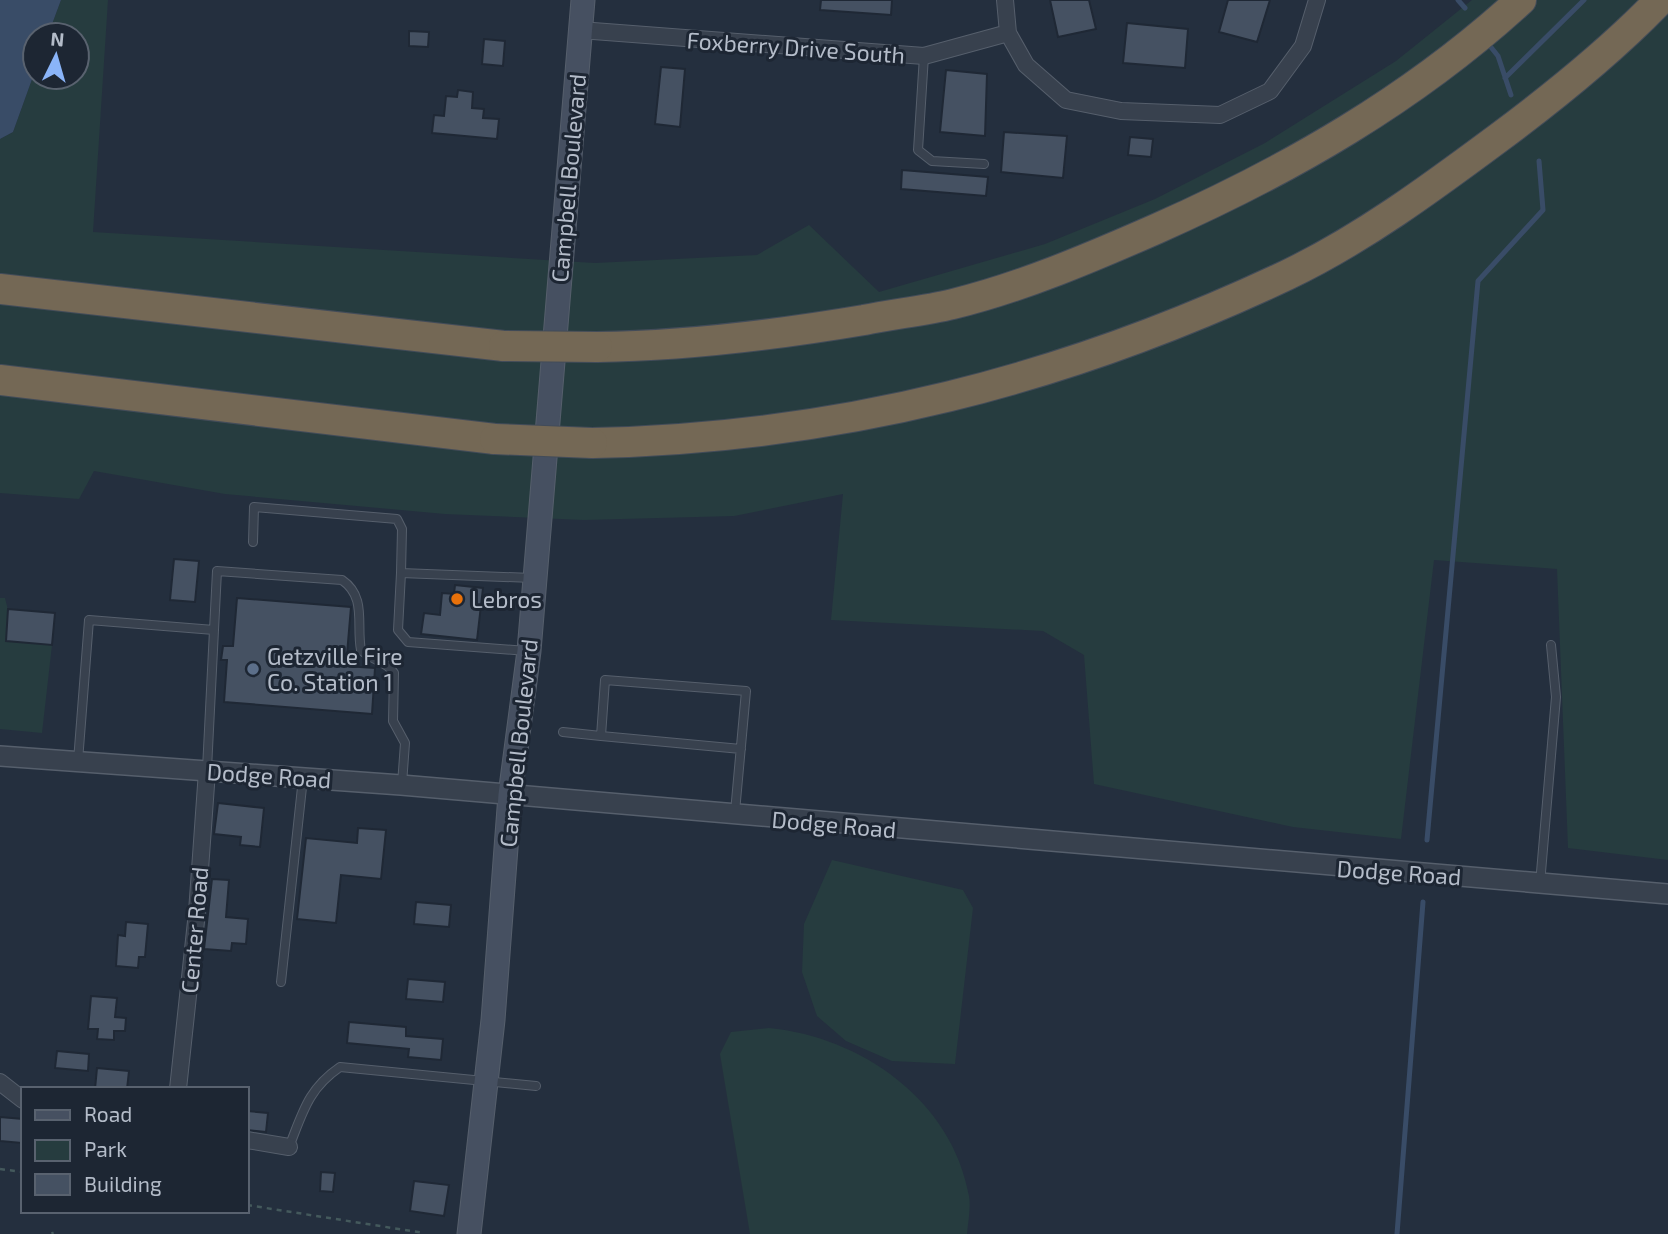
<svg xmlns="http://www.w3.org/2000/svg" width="1668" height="1234" font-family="'Exo 2',sans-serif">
<rect width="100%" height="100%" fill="#242f3e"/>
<path fill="#263c3f" d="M61,0H108L93,232L595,263L757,255L809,225L879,292L1045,244L1155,199L1265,143L1396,61L1472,0H1668V860L1568,848L1557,569L1434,560L1401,839L1293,827L1094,784L1084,655L1043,631L831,620L843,494L734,516L584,520L445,514L225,494L94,471L79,499L0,493V139L13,132L35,71V77H77V35H48Z
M0,598H5L8,610L6,641L52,645L42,733L0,729Z
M832,860L963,890L973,908L955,1064L892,1061L846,1041L817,1016L802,972L804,924Z
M769,1028C861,1037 952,1100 969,1196C971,1208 968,1222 967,1234H750L720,1054L731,1032Z"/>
<path fill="#394c67" d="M0,0H61L48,35H35V71L13,132L0,139Z"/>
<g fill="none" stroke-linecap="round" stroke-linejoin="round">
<path stroke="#394c67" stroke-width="5" d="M1458,0L1465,8
M1490,46L1498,56L1511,95
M1505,78L1584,0
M1427,840L1478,281L1543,210L1539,161
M1397,1234L1423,902"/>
</g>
<path fill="#455162" stroke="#1f2835" stroke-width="2" d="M821,0H892L891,15L820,10Z
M1050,0H1089L1096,29L1058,37Z
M1228,0H1270L1257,42L1219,32Z
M1127,23L1188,29L1185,68L1123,63Z
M409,31L429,32L428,47L409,46Z
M484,39L505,41L503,66L482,64Z
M661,67L685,69L680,127L655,124Z
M946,70L987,74L985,136L940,132Z
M458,90L473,92L472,108L484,109L483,118L499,119L497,139L432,133L434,115L444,116L446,96L457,97Z
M1004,132L1067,136L1063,178L1001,172Z
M1130,137L1153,139L1151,157L1128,155Z
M902,170L988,177L986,196L901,189Z
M174,559L199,561L195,602L170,600Z
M455,585L483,588L477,640L421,634L424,613L440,615L442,593L454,594Z
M237,598L351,607L346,666L375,668L372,714L224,702L227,660H221L223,646H233Z
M8,609L55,613L52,645L6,641Z
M218,803L264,808L260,847L240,845L241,837L214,834Z
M358,828L386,830L381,879L341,875L336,923L297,919L306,838L357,843Z
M212,879L229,880L226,917L248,919L246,944L232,943L231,951L204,949Z
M416,902L451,905L449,927L414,924Z
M126,922L148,924L145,957H139L138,968L116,966L118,935L125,936Z
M408,979L445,982L443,1002L406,999Z
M91,996L117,998L115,1017L126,1018L125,1031H114V1040L97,1039L98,1029H88Z
M349,1022L406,1027V1036L443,1039L441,1060L408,1057L409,1049L347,1043Z
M57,1051L89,1054L88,1071L55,1068Z
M97,1068L129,1071L127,1089H95Z
M247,1111L268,1113L266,1132L247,1130Z
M0,1117L23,1119L22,1143L0,1141Z
M321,1172L335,1173L333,1192L320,1191Z
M414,1181L449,1185L444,1216L410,1211Z"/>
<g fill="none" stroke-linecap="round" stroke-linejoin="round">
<defs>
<path id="service" d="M924,56L918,150L932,161L984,164
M253,542L254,507L397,519L402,529L401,573
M214,630L217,571L342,580C367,597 356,625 361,650C371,660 388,662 394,673L393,721L405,743L402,784
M527,651L408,642L398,630L401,573L532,578
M563,732L601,736L605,680L746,691L735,812
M601,736L741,749
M78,761L89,620L214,630L207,769
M1540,884L1556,697L1551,645
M281,982L303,778
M289,1147C303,1112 308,1089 340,1067L536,1086"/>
<path id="minor" d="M1005,0L1008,33L1026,65L1066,100L1121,111L1220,115L1270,91L1303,46L1317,0
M580,30L924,56L1008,33
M0,1082L23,1100
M178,1089L197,912L207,771
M247,1140L289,1147"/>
<path id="tertiary" d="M0,756L401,785L1668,894"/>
<path id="secondary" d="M469,1234L493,1020L510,795L529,651L583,0"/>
<path id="motorway" d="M0,289L504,346
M597,347C687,346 775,335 864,320C893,314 924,311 953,304C1022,287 1090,258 1156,229C1289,170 1413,99 1521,0
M0,380L495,439
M592,443C838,438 1065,380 1287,275C1362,239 1431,188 1497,139C1555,96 1610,52 1660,0"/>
</defs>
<use href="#service" stroke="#565f6c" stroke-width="10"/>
<use href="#minor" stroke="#565f6c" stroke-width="18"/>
<use href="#tertiary" stroke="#565f6c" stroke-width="22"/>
<use href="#secondary" stroke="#565f6c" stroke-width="25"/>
<use href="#motorway" stroke="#434c59" stroke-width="32"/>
<path stroke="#44595c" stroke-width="2.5" stroke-dasharray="5 5" stroke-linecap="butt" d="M0,1169L23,1172
M247,1205L424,1233
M52,1232L53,1234"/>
<use href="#service" stroke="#38414e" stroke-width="8"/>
<use href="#minor" stroke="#38414e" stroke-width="16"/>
<use href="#tertiary" stroke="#38414e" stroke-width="19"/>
<use href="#secondary" stroke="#465061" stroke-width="23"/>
<use href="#motorway" stroke="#746855" stroke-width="30"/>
<defs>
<path id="motorway-bridge" d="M504,346L597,347
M495,439L592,443"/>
</defs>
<use href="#motorway-bridge" stroke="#434c59" stroke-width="32" stroke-linecap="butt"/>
<use href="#motorway-bridge" stroke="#746855" stroke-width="30"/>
</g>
<circle fill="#e8710a" stroke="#1d2633" stroke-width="2.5" cx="457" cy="599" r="7"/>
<circle fill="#5c6f8a" stroke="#1d2633" stroke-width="2.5" cx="253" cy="669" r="7"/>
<g text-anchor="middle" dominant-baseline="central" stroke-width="6" stroke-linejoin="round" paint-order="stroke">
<g font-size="23" fill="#b4bcc9" stroke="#1d2633">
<text transform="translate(796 47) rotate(4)">Foxberry Drive South</text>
<text transform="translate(568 178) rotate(-85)">Campbell Boulevard</text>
<text transform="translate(518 743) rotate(-84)">Campbell Boulevard</text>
<text transform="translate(269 775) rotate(4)">Dodge Road</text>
<text transform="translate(834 824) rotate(5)">Dodge Road</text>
<text transform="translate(1399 872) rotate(4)">Dodge Road</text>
<text transform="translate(194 930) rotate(-85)">Center Road</text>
</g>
<g font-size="23" fill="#b4bcc9" stroke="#1d2633" text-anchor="start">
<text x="471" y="599">Lebros</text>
<text x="267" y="656">Getzville Fire<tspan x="267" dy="26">Co. Station 1</tspan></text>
</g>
</g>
<rect x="21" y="1087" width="228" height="126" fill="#1d2633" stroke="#59626f" stroke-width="2"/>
<rect x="35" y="1110" width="35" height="10" fill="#465061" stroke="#59626f" stroke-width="2"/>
<text x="84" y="1122" font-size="21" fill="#b4bcc9">Road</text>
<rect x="35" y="1140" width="35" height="21" fill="#263c3f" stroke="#59626f" stroke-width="2"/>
<text x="84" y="1157" font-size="21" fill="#b4bcc9">Park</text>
<rect x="35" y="1174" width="35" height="21" fill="#455162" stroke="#59626f" stroke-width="2"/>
<text x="84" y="1192" font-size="21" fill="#b4bcc9">Building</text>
<g transform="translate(56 56) rotate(5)"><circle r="33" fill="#1d2633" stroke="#59626f" stroke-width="2"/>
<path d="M0-5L12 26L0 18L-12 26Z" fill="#8ab4f8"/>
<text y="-10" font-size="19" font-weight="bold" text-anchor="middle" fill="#b4bcc9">N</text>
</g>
</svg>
